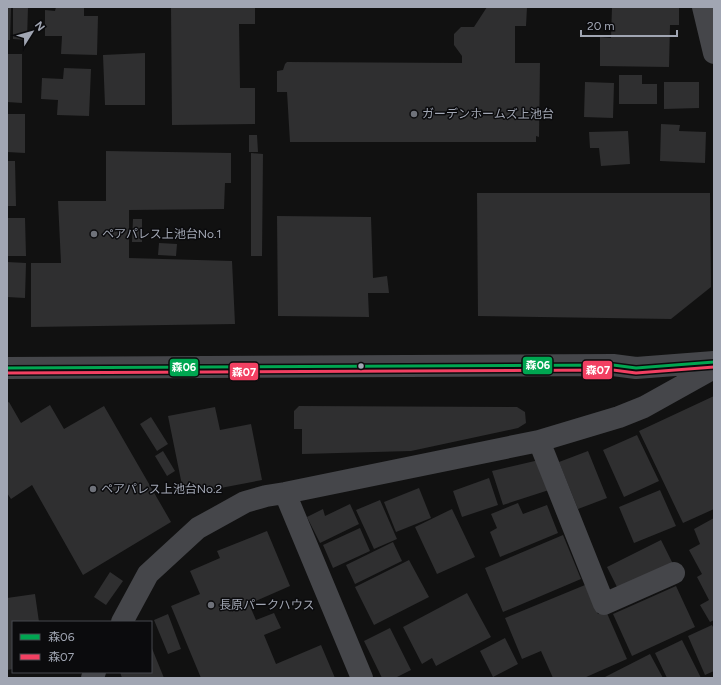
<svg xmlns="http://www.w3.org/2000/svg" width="721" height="685" font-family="Figtree,'Noto Sans JP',sans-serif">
<rect width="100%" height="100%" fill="#111"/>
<path fill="#2f2f30" d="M7,7H11L10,40H7Z
M13,7H28L27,40L13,39Z
M56,7H84V16H98L97,55L61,54L62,36H45V10L55,11Z
M171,7H255V24H239L240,88H255V124L172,125Z
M487,7H527L526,26H515V63H540L539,137L536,136V142H290L287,92H277V71L283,70L285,64L287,62L462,63V56L454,45V34L461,27H474Z
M612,7H679V25H670L669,67L600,66V37L611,38Z
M145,53V105H105L103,55Z
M7,54H22V103L7,102Z
M64,68L91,69L89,116L57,115L58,100L41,99L42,78L63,79Z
M619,75H642V84H657V104H619Z
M585,82L614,83L613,118L584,117Z
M664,82H699V108L664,109Z
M7,114H25V153L7,152Z
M661,124L680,125L679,131L706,132L705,163L660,161Z
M628,131L630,164L601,166L599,148H590L589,132Z
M249,135H257L258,152H249Z
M106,151L231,153V183H225L224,209L129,210V258L232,261L235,324L31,327V263H61L58,201H106Z
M251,153L263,154L262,256H251Z
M7,161H15L16,206H7Z
M477,193H710L711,287L671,319L478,316Z
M277,216L371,217L373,278L387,276L389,293H368L369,317L278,316Z
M7,218H25L26,256H7Z
M133,219H142V242H132Z
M159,243L177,244L176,256L158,255Z
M7,262L26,263L25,298L7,297Z
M714,396V509L683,523L639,431Z
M9,402L21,423L50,405L64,429L104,406L171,522L83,575L32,485L11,499L7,493V403Z
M299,406L517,407L525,412L526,423L518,428L411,451L302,454V429H294V411Z
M215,407L220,430L251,424L262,480L184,495L168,416Z
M151,417L168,444L157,451L140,424Z
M637,435L659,481L624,497L603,450Z
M163,451L175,471L167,476L155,456Z
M588,451L607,498L578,509L559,462Z
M539,460L549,490L503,505L492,471Z
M489,478L498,505L462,517L453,491Z
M419,488L431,518L396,532L384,502Z
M660,490L676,526L634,543L619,507Z
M380,500L397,539L374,549L356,510Z
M518,503L523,514L547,505L558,533L500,557L490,532L497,528L491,514Z
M350,504L359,524L320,543L307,517L323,509L325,516Z
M452,509L475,557L437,574L415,527Z
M714,518V620L710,622L700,605L709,600L697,577L702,574L689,550L700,544L694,529Z
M360,528L370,551L333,568L323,545Z
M267,531L290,586L249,604L256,620L274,613L281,628L264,635L276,664L321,645L335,678H201L171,606L200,594L190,571L220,558L217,551Z
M563,535L581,579L503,612L485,568Z
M661,540L673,564L619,591L607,567Z
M393,542L402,561L355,584L346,565Z
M409,560L429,597L374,625L355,587Z
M110,572L123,581L106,605L94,597Z
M585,585L598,614L606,611L627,659L584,678H553L541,651L522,659L505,618Z
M676,586L695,627L632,656L613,614Z
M467,593L491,637L436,666L432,658L422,664L403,627Z
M35,594L39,622H13V669L7,670V598Z
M168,614L181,649L168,654L154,620Z
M712,625L714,629V671L705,675L688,636Z
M390,628L411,670L395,678H382L364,641Z
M505,638L518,664L493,677L480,651Z
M682,640L701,678H667L655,653Z
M151,646L164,678H122L120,672H151Z
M650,654L663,678H605V677Z"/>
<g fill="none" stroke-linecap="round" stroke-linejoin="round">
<path stroke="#45464a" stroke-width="22" d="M703,7L714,53
M7,368L613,365L636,368L714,362
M539,441L604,604L674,573
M285,493L362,678
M122,622L148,574L198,528L245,502L266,496L285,493L539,441L619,417L644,407L714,368
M92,678L95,672"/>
<defs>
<path id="bus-1" d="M7,368L613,365L636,368L714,362"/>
<path id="bus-2" d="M7,373L613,370L636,373L714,367"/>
</defs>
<use href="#bus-1" stroke="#0b0b0d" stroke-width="6"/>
<use href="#bus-2" stroke="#0b0b0d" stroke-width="6"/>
<use href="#bus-1" stroke="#00a651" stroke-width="3"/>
<use href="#bus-2" stroke="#f24062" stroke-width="3"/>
</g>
<g fill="#6f727a" stroke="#0b0b0d" stroke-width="1.5">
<circle cx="414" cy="114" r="4"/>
<circle cx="94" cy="234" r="4"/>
<circle cx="93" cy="489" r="4"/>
<circle cx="211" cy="605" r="4"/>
</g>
<circle fill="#a1a6b3" stroke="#0b0b0d" stroke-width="1.5" cx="361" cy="366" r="3.5"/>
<g text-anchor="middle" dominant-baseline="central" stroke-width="3" stroke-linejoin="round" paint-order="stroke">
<g font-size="12" fill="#a1a6b3" stroke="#0b0b0d" text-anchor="start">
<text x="422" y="114">ガーデンホームズ上池台</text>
<text x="102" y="234">ペアパレス上池台No.1</text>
<text x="101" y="489">ペアパレス上池台No.2</text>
<text x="219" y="605">長原パークハウス</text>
</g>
</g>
<g stroke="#0b0b0d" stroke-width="1.5">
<rect x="522" y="356" width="31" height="19" rx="4" fill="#00a651"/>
<rect x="169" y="358" width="30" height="19" rx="4" fill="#00a651"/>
<rect x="582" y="360" width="31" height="20" rx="4" fill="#f24062"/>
<rect x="229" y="362" width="30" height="19" rx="4" fill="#f24062"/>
</g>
<g font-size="11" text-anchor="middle" font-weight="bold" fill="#fff">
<text x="538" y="369">森06</text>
<text x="184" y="371">森06</text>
<text x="598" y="374">森07</text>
<text x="244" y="376">森07</text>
</g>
<rect width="721" height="685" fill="none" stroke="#a1a6b3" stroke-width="16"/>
<rect x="12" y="621" width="140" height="52" fill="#0b0b0d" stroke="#47494f"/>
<rect x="20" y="634" width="20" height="6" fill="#00a651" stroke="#47494f"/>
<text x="48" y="641" font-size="12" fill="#a1a6b3">森06</text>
<rect x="20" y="654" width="20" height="6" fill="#f24062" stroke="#47494f"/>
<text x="48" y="661" font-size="12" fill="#a1a6b3">森07</text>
<g transform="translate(32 32) rotate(53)" stroke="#0b0b0d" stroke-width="3" paint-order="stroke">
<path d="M0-3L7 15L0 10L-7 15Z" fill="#a1a6b3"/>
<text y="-6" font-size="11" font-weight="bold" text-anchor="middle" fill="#a1a6b3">N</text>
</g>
<path d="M581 30v6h96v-6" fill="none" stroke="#a1a6b3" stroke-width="2"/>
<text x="587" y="30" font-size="12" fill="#a1a6b3" stroke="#0b0b0d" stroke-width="3" paint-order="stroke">20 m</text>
</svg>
